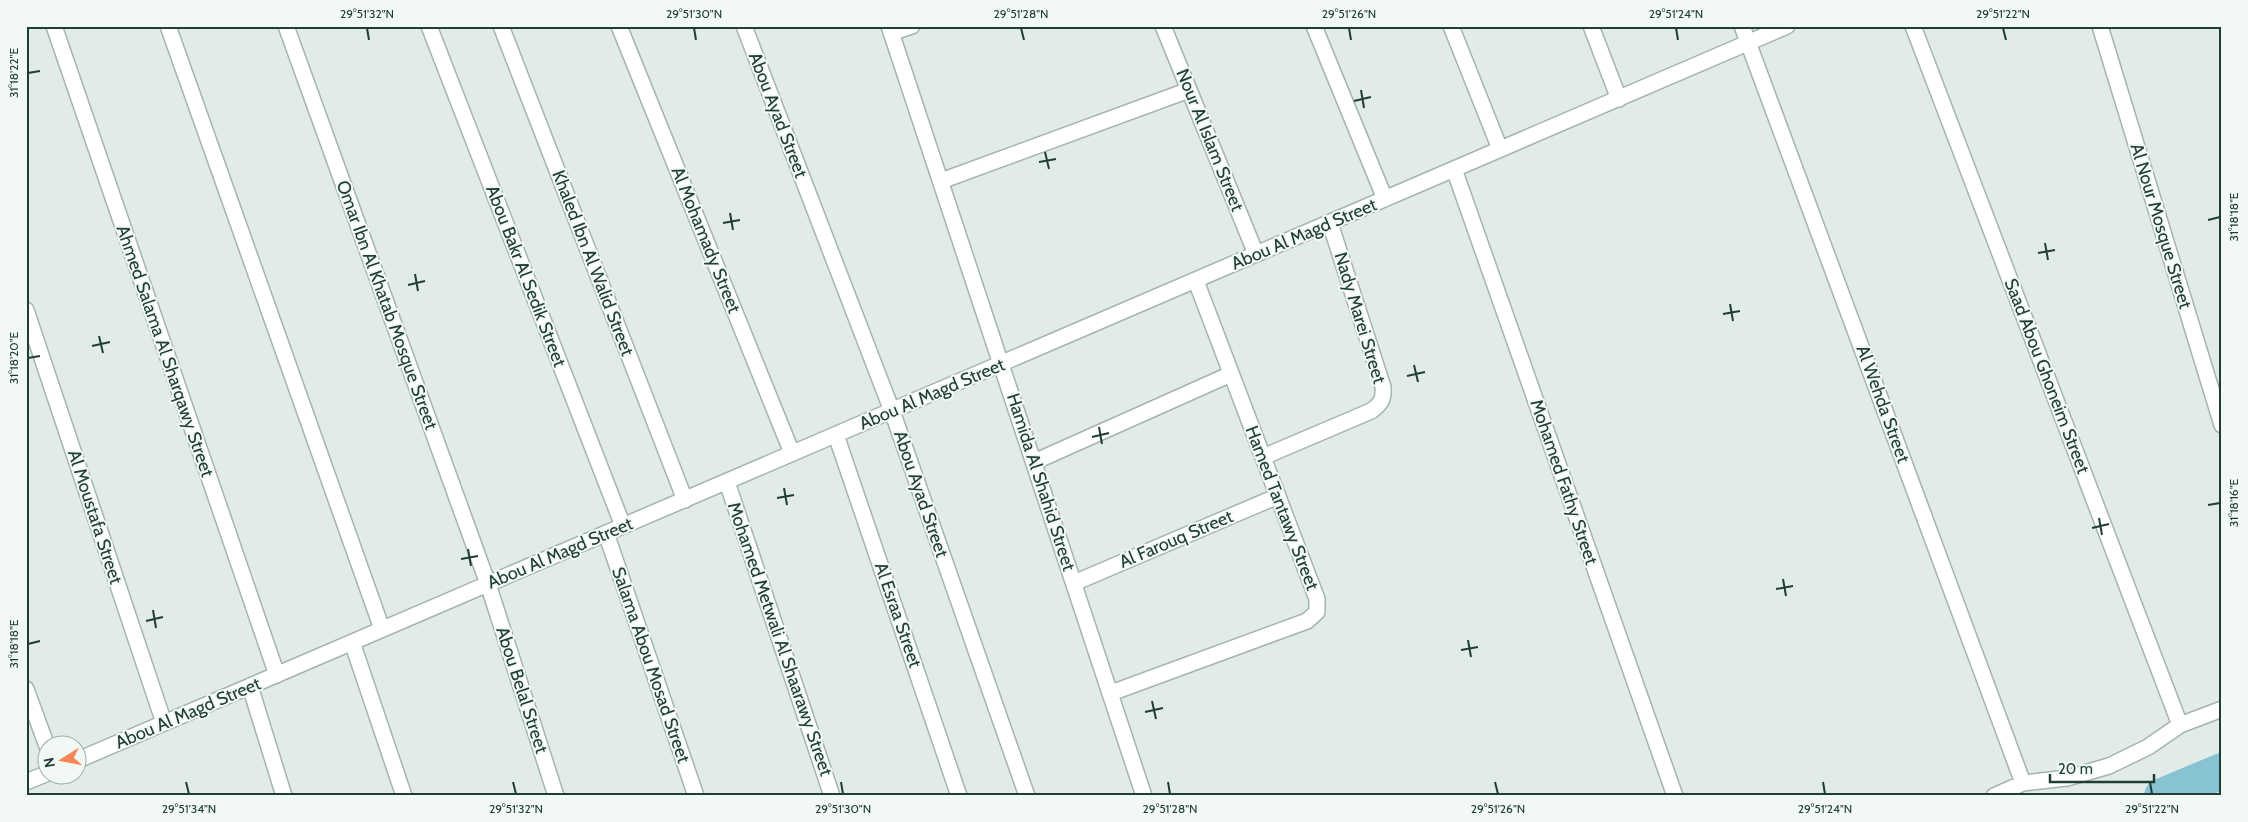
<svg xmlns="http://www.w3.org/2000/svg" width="2248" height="822" font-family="Cabin,sans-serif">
<rect width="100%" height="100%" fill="#e1ece8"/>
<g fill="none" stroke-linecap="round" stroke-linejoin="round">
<path stroke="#87c3d3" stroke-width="36" d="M2162,796L2222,771"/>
<defs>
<path id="minor" d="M54,26L277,675
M168,26L382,629
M286,26L488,584L556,796
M429,26L623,526
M501,26L685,500
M619,26L792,453
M744,26L892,411L1027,796
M889,26L1144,796
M1163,26L1256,254
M1314,26L1385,199
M1451,26L1500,149
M1591,26L1619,99
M1742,26L2023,783
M1913,26L2180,725
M2100,26L2222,425
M891,33L912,26
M1454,169L1675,796
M941,181L1189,90
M26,310L164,723
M836,435L959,796
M1263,457L1371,411C1381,404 1384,399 1383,387L1330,223
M1034,462L1231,374
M727,482L832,796
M606,533L696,796
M1074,583L1278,496
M352,642L404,796
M250,686L284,796
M26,689L48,749
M1111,693L1307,621L1317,612V599L1196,281
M78,760L1787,26
M26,782L48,773
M1994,796L2023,783L2067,778L2109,766L2148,747L2180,725L2222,709"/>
</defs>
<use href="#minor" stroke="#a4b4af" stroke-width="18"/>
<use href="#minor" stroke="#fff" stroke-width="15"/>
</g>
<path fill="none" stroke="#213d37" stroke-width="2" d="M367,28L369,40M694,28L696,40M1021,28L1024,40M1349,28L1351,40M1676,28L1678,40M2003,28L2006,40M28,73L40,71M1361,90L1364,108M1354,101L1371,97M1045,152L1049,169M1039,162L1056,159M730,213L733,230M2208,220L2220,217M723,223L740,220M2045,243L2048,260M2038,253L2055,250M415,274L418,291M408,285L425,281M1730,304L1733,321M1723,314L1740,311M99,336L103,353M92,346L110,342M28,358L40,356M1414,365L1418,382M1407,376L1425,372M1099,427L1102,444M1092,437L1109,433M784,488L787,505M777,498L794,495M2208,505L2220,503M2099,518L2102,535M2092,528L2109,524M468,549L471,566M461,559L478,556M1783,579L1786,596M1776,589L1793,586M153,610L156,628M146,621L163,617M1468,640L1471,657M28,644L40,641M1461,650L1478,647M1152,701L1156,719M1145,712L1163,708M186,782L189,794M513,782L516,794M841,782L843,794M1168,782L1170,794M1495,782L1498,794M1823,782L1825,794M2150,782L2152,794"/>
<g text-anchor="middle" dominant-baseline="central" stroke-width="4" stroke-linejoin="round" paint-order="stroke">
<g font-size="18" fill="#213d37" stroke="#f2f9f5">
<text transform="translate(778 115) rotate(69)">Abou Ayad Street</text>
<text transform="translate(1210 140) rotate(68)">Nour Al Islam Street</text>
<text transform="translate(2161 226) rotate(73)">Al Nour Mosque Street</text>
<text transform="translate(1304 234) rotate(-23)">Abou Al Magd Street</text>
<text transform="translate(706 240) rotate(68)">Al Mohamady Street</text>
<text transform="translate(593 263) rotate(69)">Khaled Ibn Al Walid Street</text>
<text transform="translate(526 276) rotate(69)">Abou Bakr Al Sedik Street</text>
<text transform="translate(387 305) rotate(70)">Omar Ibn Al Khatab Mosque Street</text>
<text transform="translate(1360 318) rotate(73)">Nady Marei Street</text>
<text transform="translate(165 351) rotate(71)">Ahmed Salama Al Sharqawy Street</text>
<text transform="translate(2047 376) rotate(69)">Saad Abou Ghoneim Street</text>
<text transform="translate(932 394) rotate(-23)">Abou Al Magd Street</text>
<text transform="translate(1883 404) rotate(70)">Al Wehda Street</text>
<text transform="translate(1041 482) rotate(72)">Hamida Al Shahid Street</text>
<text transform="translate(1564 482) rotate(71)">Mohamed Fathy Street</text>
<text transform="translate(921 494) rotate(71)">Abou Ayad Street</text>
<text transform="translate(1282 508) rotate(69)">Hamed Tantawy Street</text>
<text transform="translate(95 517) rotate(72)">Al Moustafa Street</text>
<text transform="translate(1176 539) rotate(-23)">Al Farouq Street</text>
<text transform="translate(560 553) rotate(-23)">Abou Al Magd Street</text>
<text transform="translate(898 615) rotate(71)">Al Esraa Street</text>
<text transform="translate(780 639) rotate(71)">Mohamed Metwali Al Shaarawy Street</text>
<text transform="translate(651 665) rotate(71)">Salama Abou Mosad Street</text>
<text transform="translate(522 690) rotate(72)">Abou Belal Street</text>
<text transform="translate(188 713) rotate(-23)">Abou Al Magd Street</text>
</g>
</g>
<rect width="2248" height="822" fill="none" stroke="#f2f9f5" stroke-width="55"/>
<g transform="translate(62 760) rotate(259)"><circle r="24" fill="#f2f9f5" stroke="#9eaea9"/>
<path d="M0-4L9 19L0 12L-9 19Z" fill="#f68655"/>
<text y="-8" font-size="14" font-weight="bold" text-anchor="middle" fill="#213d37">N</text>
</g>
<path d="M2050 774v8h104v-8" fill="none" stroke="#213d37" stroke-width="2.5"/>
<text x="2058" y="774" font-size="15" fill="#213d37" stroke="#f2f9f5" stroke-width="4" paint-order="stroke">20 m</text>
<rect x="28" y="28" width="2192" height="766" fill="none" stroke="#213d37" stroke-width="2"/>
<g font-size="12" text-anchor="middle" fill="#213d37">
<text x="367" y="18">29°51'32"N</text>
<text x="694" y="18">29°51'30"N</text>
<text x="1021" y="18">29°51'28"N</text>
<text x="1349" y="18">29°51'26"N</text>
<text x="1676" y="18">29°51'24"N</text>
<text x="2003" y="18">29°51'22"N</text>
<text transform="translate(14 73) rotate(-90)" y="4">31°18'22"E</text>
<text transform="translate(2234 217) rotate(-90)" y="4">31°18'18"E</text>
<text transform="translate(14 358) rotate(-90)" y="4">31°18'20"E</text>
<text transform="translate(2234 503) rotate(-90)" y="4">31°18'16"E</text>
<text transform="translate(14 644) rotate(-90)" y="4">31°18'18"E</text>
<text x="189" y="813">29°51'34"N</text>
<text x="516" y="813">29°51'32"N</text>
<text x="843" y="813">29°51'30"N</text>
<text x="1170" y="813">29°51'28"N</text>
<text x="1498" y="813">29°51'26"N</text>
<text x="1825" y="813">29°51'24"N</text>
<text x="2152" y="813">29°51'22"N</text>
</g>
</svg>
